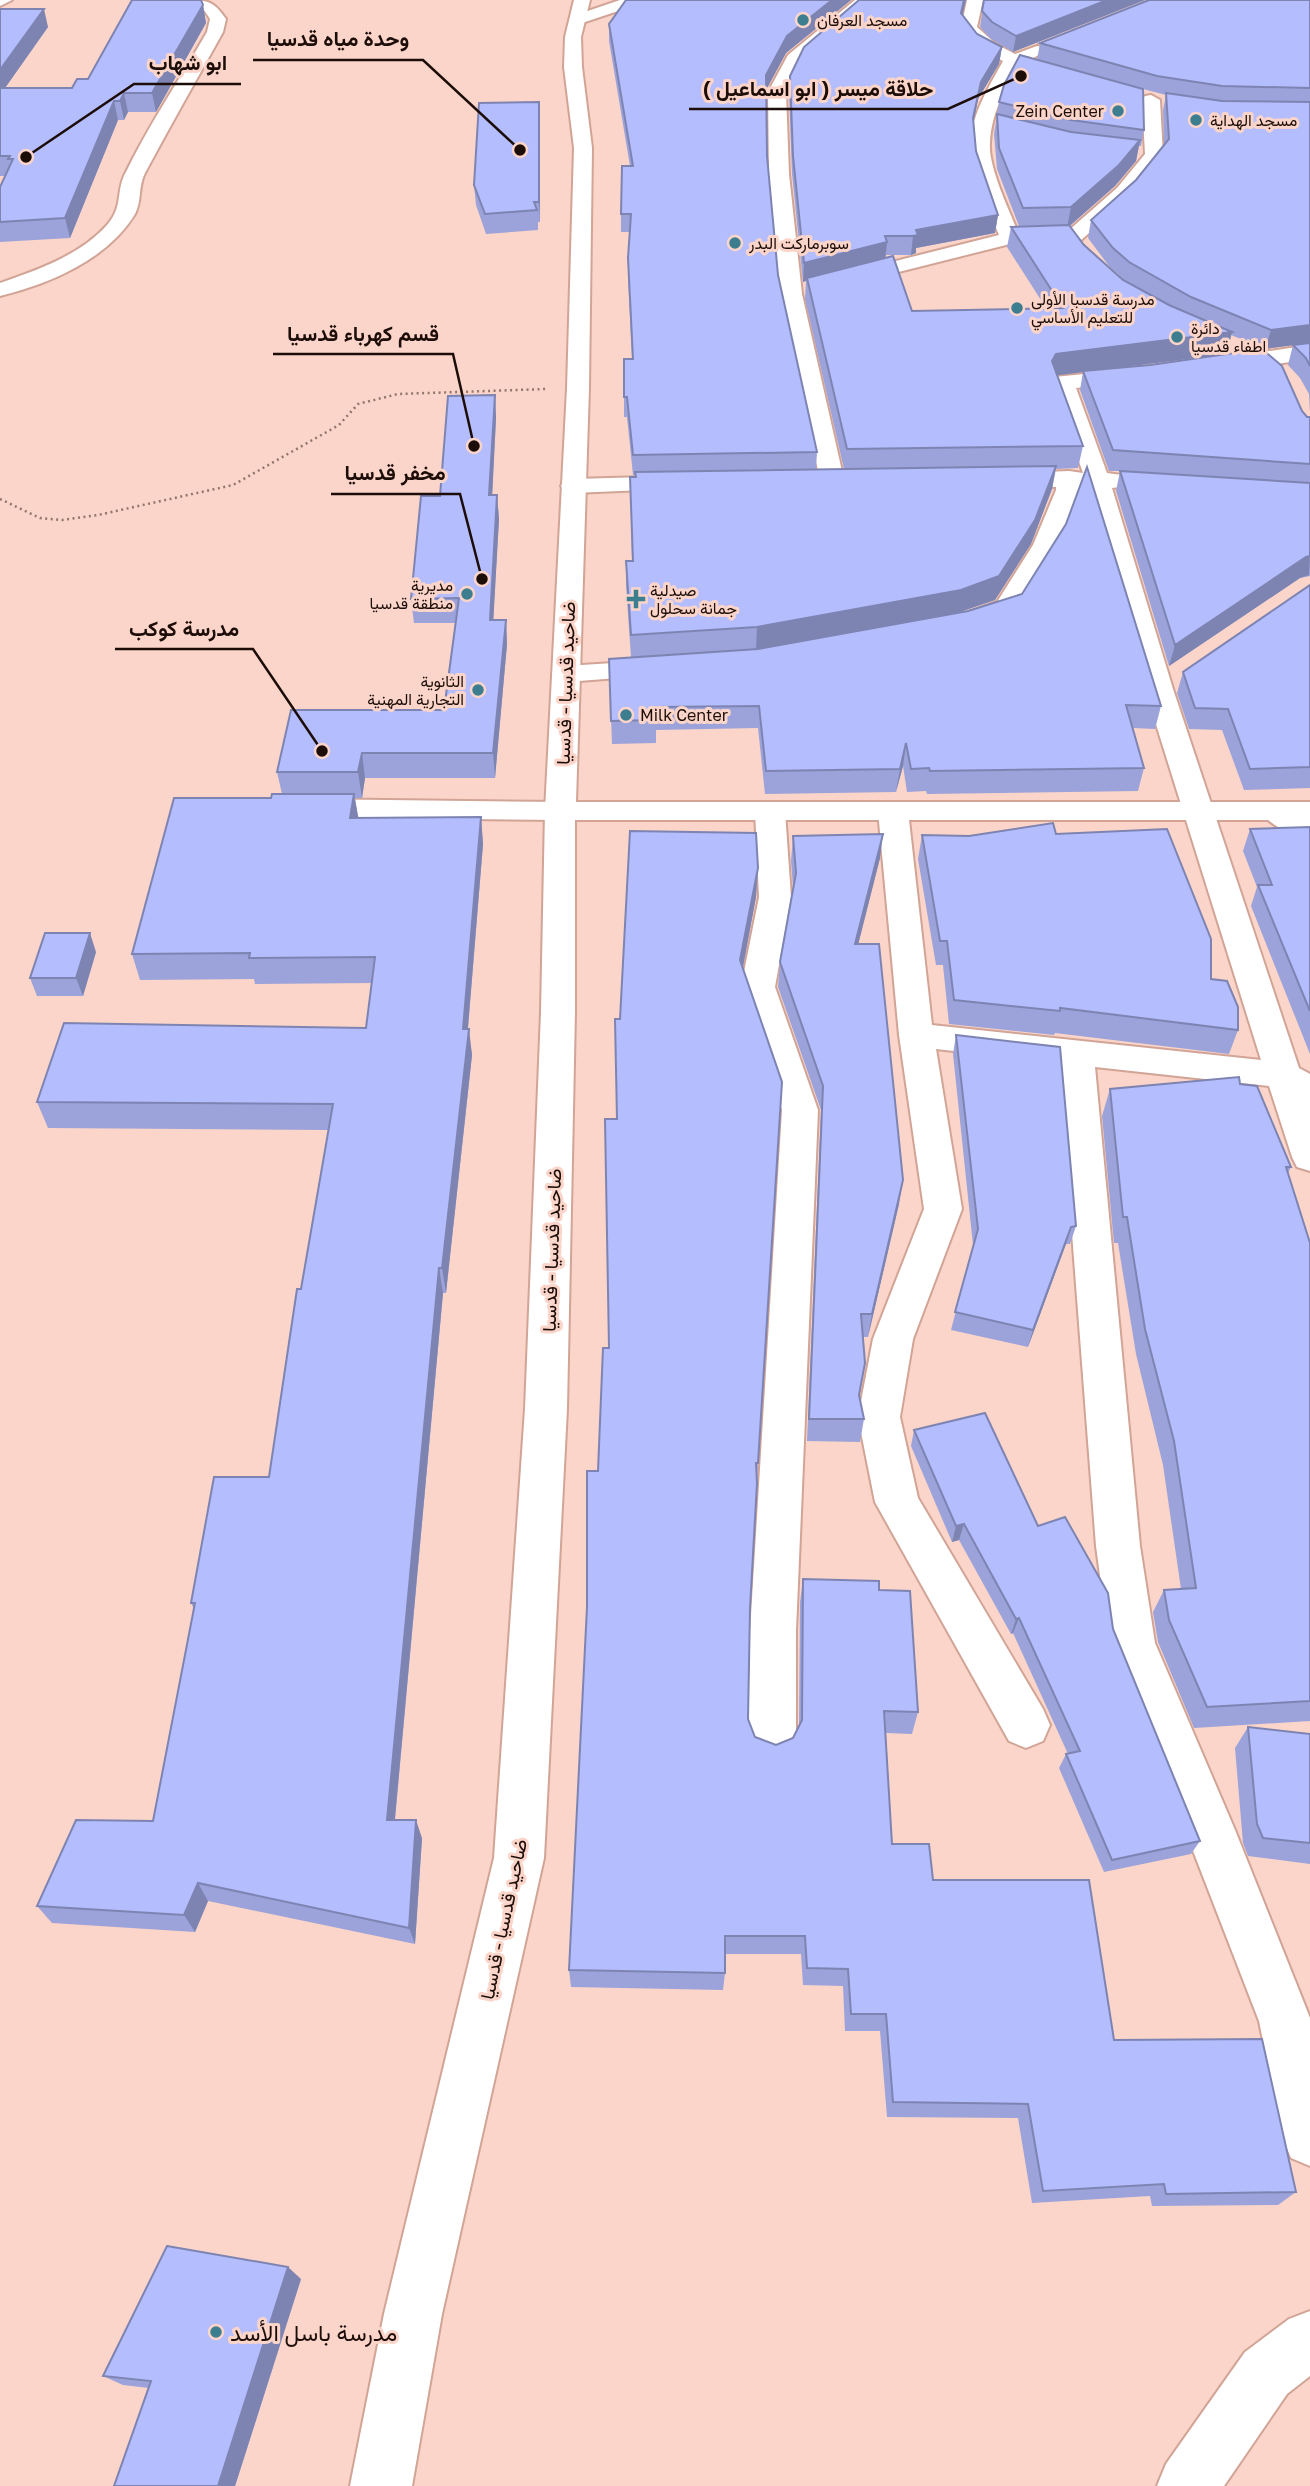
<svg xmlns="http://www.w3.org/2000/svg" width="1310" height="2486" font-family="'Golos Text',Vazirmatn,sans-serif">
<rect width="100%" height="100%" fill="#fbd5c9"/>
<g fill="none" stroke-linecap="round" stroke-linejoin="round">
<defs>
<path id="minor" d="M0,0H12L0,6Z
M188,0C209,0 214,2 226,19L223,32C197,79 170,126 145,173C138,186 142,201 135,214C107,260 49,284 0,296V283C38,270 80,255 107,225C123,207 116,194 124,176C148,126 180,79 207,32L210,19L204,10Z
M620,0H644L642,3L579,24L571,19L573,16Z
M855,0H873L801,62L786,92L789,174L802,294L844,480L841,485L832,487L823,485L820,480L780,294L769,174L768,92L788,55Z
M967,0H983L977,27L996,44L1015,54L1037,46L1043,47L1045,51L1030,60L1074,72L1077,76L1068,81L1017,67C1004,91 991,115 990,143C988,166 1009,210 1018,232L1068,231L1117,188L1145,154L1142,100L1145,96L1151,95L1160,100L1163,155L1131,196L1080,241L1010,244L847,285L840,283L837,279L840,275L999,235C988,207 973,177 971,147C969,118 990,85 1003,61L984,51L961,28Z
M1310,345V359L1222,372L1214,370L1211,365L1214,360L1222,358Z
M1135,369L1143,371L1146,376L1143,381L1076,388L1107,473L1129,476L1132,481L1129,486L1112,488L1173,689L1299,1068L1310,1074V1171L1297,1167L1292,1157L1269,1086L1095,1067L1140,1546L1155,1643L1235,1830L1310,2018V2166L1291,2158L1283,2139L1259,2021L1185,1830L1109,1643L1096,1546L1059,1063L936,1049L962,1209L913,1339L900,1417L918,1498L1043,1709L1050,1725L1043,1741L1026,1748L1009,1741L875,1502L858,1417L873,1339L924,1209L899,1035L878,811L882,804L893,802L904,804L908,811L932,1025L1261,1060L1145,689L1087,488H1081L1059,545L1017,614L971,629L961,627L957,621L961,615L997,602L1033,545L1056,490V487L993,484L990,479L993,474L1069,471L1083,473L1051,382L1054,377Z
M683,476L692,478L695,483L692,488L573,493L564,491L561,486L564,481L573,479Z
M660,660L670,662L674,668L670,674L566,682L556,680L552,674L556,668L566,666Z
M304,799L560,802L571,804L575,811L571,818L560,820L304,817L293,815L289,808L293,801Z
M770,802L781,804L785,811L791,897L775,987L818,1110L796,1631V1741L789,1757L772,1764L755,1757L748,1741L750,1631L782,1110L741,987L759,897L755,811L759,804Z
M1276,803L1310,818V841C1294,836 1270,826 1261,812L1265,805Z
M1310,2311V2376L1287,2394L1224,2486H1157L1166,2464L1245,2352L1289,2319Z"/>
<path id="secondary" d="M574,0H590L581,37L582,67L592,148L589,388L576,802H1310V820H575V1012L567,1409L544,1858L442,2314L412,2486H350L384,2314L494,1858L525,1409L541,1012L545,811L567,388L574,148L564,67L565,37Z"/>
</defs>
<use href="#minor" stroke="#d1a496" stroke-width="4"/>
<use href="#secondary" stroke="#d1a496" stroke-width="4"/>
<path stroke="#91766d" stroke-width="2.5" stroke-dasharray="2 3.5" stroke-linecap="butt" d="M0,499L40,518L62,520L98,515L233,485L339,425L358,404L398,394L546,389"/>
<use href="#minor" fill="#fff" fill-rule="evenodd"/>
<use href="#secondary" fill="#fff" fill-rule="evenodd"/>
</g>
<path fill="#9ba3da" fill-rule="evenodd" d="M626,0H851L786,53L766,90L767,156L778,275L817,452L816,469H844L805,299L806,281L803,282L792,174L789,93L790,76L966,0L962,15L977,34L1002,47L999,64L978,99L973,123L976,151L998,215L995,233L916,248V253L911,255H886L885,258L912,311L1046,308L1007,247L1011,227L1019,226L997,169L994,134L999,102L1037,60L1040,43L1310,0V412L1309,394L1300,378L1288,365L1293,345L1265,349L1231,335L1227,354L1107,369L1302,411L1307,417H1310V576L1300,578L1169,666L1116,491L1120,471H1109L1080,390L1083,372L1057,375L1083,446L1078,468L1056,469L1052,489L1031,544L995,600L960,612L1161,706L1155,729L1133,728L1144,768L1138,791L927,794L926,791L907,792L903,766L896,792L765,794L758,728L656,730V743L612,744L609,659L631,657L626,585V561H632L630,477H635V475H633L627,417H624V359H632L628,277V258L630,232H621V214L630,166L609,41V24ZM1143,89L1166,95L1163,110L1164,144L1136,180L1091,220L1088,238L1109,266L1126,281L1084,245L1070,226L1115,186L1136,161L1139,146H1141L1144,130Z
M984,0H1145L1013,52L990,38L980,27Z
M203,5L206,23L156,112H128L124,120H118L70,238L0,242V187L5,176H0V9L48,27L5,88H72Z
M539,102L540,222H538V230L486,234L476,205L474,185Z
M495,395L496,418L492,495H497L499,519L493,620H506L507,644L495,778H365L362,798H355L358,818L481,817L483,844L468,1029L472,1055L446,1293H443L395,1820L422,1838L415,1944L208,1901L195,1932L52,1923L37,1906L153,1821L194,1609L191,1603L269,1477L329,1130L48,1128L37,1102L366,1028L372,983L255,984L254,979L140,980L132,954L271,798L282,794L277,772L444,710L455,623H414L411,599L440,496Z
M1310,585V788L1244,790L1222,730L1189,729L1177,693L1183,672Z
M1310,827V1054L1251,906L1257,887L1243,851L1250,829Z
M1056,834L1211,979L1238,1030L1229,1054L1055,1033L1054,1035L949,1024L943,965H936L918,859L922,835L969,836Z
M793,836L880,858L858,944L899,1204L868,1337H863L859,1396L864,1419L860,1442L807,1441L821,1110L778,987L780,962L793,888L791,861Z
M758,868L756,897L743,967L758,1463L750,1608L748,1719L755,1737L776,1745L793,1738L799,1727L800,1602L803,1579L879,1590L918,1712L912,1734L886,1733L892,1844L1114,2040L1296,2192L1278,2205L1152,2206L1150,2196L1032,2203L1018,2118L887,2117L880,2031H845L843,1986L803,1985L801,1954H725V1973L723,1990L571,1987L569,1970L598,1471L609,1348L620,1019Z
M96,952L83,996H37L30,978Z
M956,1035L1076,1226L1070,1244H1066L1028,1347L951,1330L973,1245L953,1054Z
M1240,1084L1291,1167L1288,1173L1310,1243V1721L1194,1728L1158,1642L1153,1612L1164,1590L1181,1589L1163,1465L1136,1354L1118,1243H1114L1102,1116L1110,1089Z
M914,1430L1038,1526L1113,1629L1200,1841L1191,1854L1104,1872L1059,1768L1066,1754H1068L1013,1633L1011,1634L959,1540L952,1542L911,1446Z
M1248,1727L1310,1734V1864L1248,1856L1243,1843L1235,1748Z
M301,2279L235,2486H114L149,2388L123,2385L103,2376Z"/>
<path fill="#7e84b2" d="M832,0H851L786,53L765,92L766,75L787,36Z
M964,0H966L959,30L961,13Z
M1107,0H1145L1013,52L1016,36Z
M203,5L206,23L156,112L152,93Z
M44,9L48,27L0,95V70Z
M1002,47L999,64L978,99L971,135L973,118L981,82Z
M124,93L128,112L124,120L120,101Z
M114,101L118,120L70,238L65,218Z
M539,102L540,121V222L539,202Z
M1140,140L1136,161L1115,186L1067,228L1071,207Z
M998,215L995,233L916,248V253L911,255L913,236L916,230Z
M887,242L885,261L807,278L806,281L803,282L804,263Z
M1310,325V343L1265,349L1271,330Z
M1232,332L1227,354L1052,376V361L1056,354Z
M495,395L496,418L491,519L489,495Z
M1056,466L1052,489L1031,544L995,600L957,613L756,650L757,627Z
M497,495L499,519L492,644L490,620Z
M1310,556L1309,575L1300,578L1169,666L1175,645L1306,557Z
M506,620L507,644L495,778L493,753Z
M906,743L903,766L896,792L900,769Z
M362,753L365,778L362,798L358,772Z
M354,794L359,821L350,818Z
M481,817L483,844L466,1050L469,1029L472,1055L446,1293L442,1268Z
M883,834L880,858L852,969L855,944Z
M758,868L756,897L739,988L740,960Z
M90,933L96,952L83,996L76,978Z
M903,1180L899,1204L868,1337L872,1314Z
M1071,1227L1066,1244L1028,1347L1033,1330Z
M439,1268L443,1293L393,1839L387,1820Z
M964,1524L959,1540L952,1542L956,1526Z
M1019,1618L1013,1633L1011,1634L1016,1619Z
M416,1820L422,1838L415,1944L409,1928Z
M198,1883L208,1901L195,1932L184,1915Z
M288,2267L301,2279L235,2486H218Z"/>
<path fill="#b4bdfe" stroke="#7e84b2" stroke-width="2" d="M132,0H201L203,5L152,93H124L120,101H114L65,218L0,222V187L13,159H8L10,156H0V88H72L77,79H88Z
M626,0H832L787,36L766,75L767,156L778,275L817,452L633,455L627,397H624V359H633L628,258L631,214H621L622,166H633L609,24Z
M859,0H964L961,13L977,34L1002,47L981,82L973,118L976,151L998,215L916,230L918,235L913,236H885L887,242L804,263L793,156L790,76L804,47Z
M984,0H1107L1016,36L992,22L982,11Z
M1149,0H1310V88L1222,86L1157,76L1040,43Z
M0,9H44L0,70Z
M1020,55L1143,89L1144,130L1071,120L999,102L1004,85Z
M1166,93L1222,101L1310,102V325L1271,330L1191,297L1129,262L1113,248L1091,220L1136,180L1169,139Z
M539,102V202H534L537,210L485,214L474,185L479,103Z
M997,114L1071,132L1140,140L1119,165L1071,207L1023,208L999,148Z
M1069,225L1084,245L1123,280L1169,305L1232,332L1056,354L1052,361L1083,446L847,449L807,278L893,256L912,311L1063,308L1011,227Z
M1310,343V366L1306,358L1293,345Z
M1262,349L1282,366L1302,411L1307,417H1310V464L1113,450L1083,371L1150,365Z
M495,395L489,495H497L490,620H506L493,753H362L358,772H277L291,710H444L459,598L411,599L421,496H440L448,396Z
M1056,466L1035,520L999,576L961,590L757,627L631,635L626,561H633L630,477H636L635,472Z
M1087,467L1161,706L1126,705L1144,768L930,771L929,768L911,769L906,743L900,769L766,771L759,706L655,707L656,720L611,721L609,659L758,649L968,611L1022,594L1066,524Z
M1120,471L1310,483V556L1306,557L1175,645Z
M1310,585V767L1250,769L1228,709L1195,708L1183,672Z
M272,794H354L350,818L481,817L463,1029H469L442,1268H439L387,1820H416L409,1928L198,1883L184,1915L37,1906L76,1820L153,1821L195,1603H191L214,1477H269L297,1289H301L333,1104L37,1102L64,1023L366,1028L375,957L249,958L250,953L132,954L174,798H271Z
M1053,823L1056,834L1167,829L1211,939V979L1227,981L1238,1007V1030L1060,1008V1011L954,1000L947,941H940L922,835L969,836Z
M1310,827V1011L1258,885H1272L1250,829Z
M630,831L756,833L758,868L740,960L782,1082L758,1463H756L757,1483L750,1608L748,1719L755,1737L776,1745L793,1738L802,1720L803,1579L879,1581V1590L910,1591L918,1712L884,1711L892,1844H929L933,1880H1089L1114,2040L1262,2039L1296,2192L1166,2194L1164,2184L1043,2191L1028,2104L893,2102L886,2014H851L848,1969L807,1968L805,1936H725V1973L569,1970L587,1607V1471H598L603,1348H609L605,1119H617L615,1019H620Z
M883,834L855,944H879L903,1180L872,1314H861L865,1363L859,1395L864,1419H809L823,1086L780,962L796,873L793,836Z
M45,933H90L76,978H30Z
M956,1035L1060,1047L1076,1226L1071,1227L1033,1330L955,1312L978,1229Z
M1239,1077L1240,1084L1257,1086L1291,1167H1286L1310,1243V1701L1207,1707L1169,1620L1164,1590L1196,1588L1174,1441L1145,1329L1127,1217H1123L1110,1089Z
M985,1413L1038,1526L1065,1517L1108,1593L1113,1629L1200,1841L1112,1860L1066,1754L1080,1751L1019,1618L1016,1619L964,1524L956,1526L914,1430Z
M1248,1727L1310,1734V1843L1263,1838L1257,1824Z
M167,2246L288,2267L218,2486H114L151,2381L103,2376Z"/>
<g fill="#3c7e8f" stroke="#fbd5c9" stroke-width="2.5">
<circle cx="803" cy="20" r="7"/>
<circle cx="1118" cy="111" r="7"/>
<circle cx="1196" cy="120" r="7"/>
<circle cx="735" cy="243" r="7"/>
<circle cx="1017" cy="308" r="7"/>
<circle cx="1177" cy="337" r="7"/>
<circle cx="467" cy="594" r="7"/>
<path d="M632.5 588.5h7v7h7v7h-7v7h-7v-7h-7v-7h7z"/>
<circle cx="478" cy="690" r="7"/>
<circle cx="626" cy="715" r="7"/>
<circle cx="216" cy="2332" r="7"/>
</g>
<g text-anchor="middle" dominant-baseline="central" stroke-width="6" stroke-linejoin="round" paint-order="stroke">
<g font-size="16" fill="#1c0d08" stroke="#fbd5c9" text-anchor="start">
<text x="817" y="20">مسجد العرفان</text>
<text x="1104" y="111" text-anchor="end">Zein Center</text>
<text x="1210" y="120">مسجد الهداية</text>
<text x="749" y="243">سوبرماركت البدر</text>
<text x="1031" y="299">مدرسة قدسيا الأولى<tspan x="1031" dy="18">للتعليم الأساسي</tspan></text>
<text x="1191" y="328">دائرة<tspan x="1191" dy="18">اطفاء قدسيا</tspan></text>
<text x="453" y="585" text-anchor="end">مديرية<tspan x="453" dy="18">منطقة قدسيا</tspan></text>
<text x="650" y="590">صيدلية<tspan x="650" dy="18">جمانة سحلول</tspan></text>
<text x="464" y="681" text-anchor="end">الثانوية<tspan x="464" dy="18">التجارية المهنية</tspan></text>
<text x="640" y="715">Milk Center</text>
</g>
<g font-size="19" fill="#1c0d08" stroke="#fbd5c9">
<text transform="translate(565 683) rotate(-88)">ضاحيد قدسيا - قدسيا</text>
<text transform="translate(551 1250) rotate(-88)">ضاحيد قدسيا - قدسيا</text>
<text transform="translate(503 1919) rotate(-78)">ضاحيد قدسيا - قدسيا</text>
</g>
<g font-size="23" fill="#1c0d08" stroke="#fbd5c9" text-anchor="start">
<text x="230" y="2332">مدرسة باسل الأسد</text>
</g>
</g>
<path fill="none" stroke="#1c0d08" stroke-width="2.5" d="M520 150L423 60H253M26 157L134 84H241M1021 76L948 109H689M474 446L453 354H273M482 579L460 494H331M322 751L253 649H115"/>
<g fill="#1c0d08" stroke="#fbd5c9" stroke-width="2.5">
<circle cx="520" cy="150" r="7"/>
<circle cx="26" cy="157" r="7"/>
<circle cx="1021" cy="76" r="7"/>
<circle cx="474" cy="446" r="7"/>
<circle cx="482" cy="579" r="7"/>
<circle cx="322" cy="751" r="7"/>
</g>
<g font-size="21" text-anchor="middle" font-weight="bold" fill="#1c0d08" stroke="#fbd5c9" stroke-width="6" stroke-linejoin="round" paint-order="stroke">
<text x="338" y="46">وحدة مياه قدسيا</text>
<text x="188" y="70">ابو شهاب</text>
<text x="818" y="96">حلاقة ميسر ( ابو اسماعيل )</text>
<text x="363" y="341">قسم كهرباء قدسيا</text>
<text x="395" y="480">مخفر قدسيا</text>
<text x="184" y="636">مدرسة كوكب</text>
</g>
</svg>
